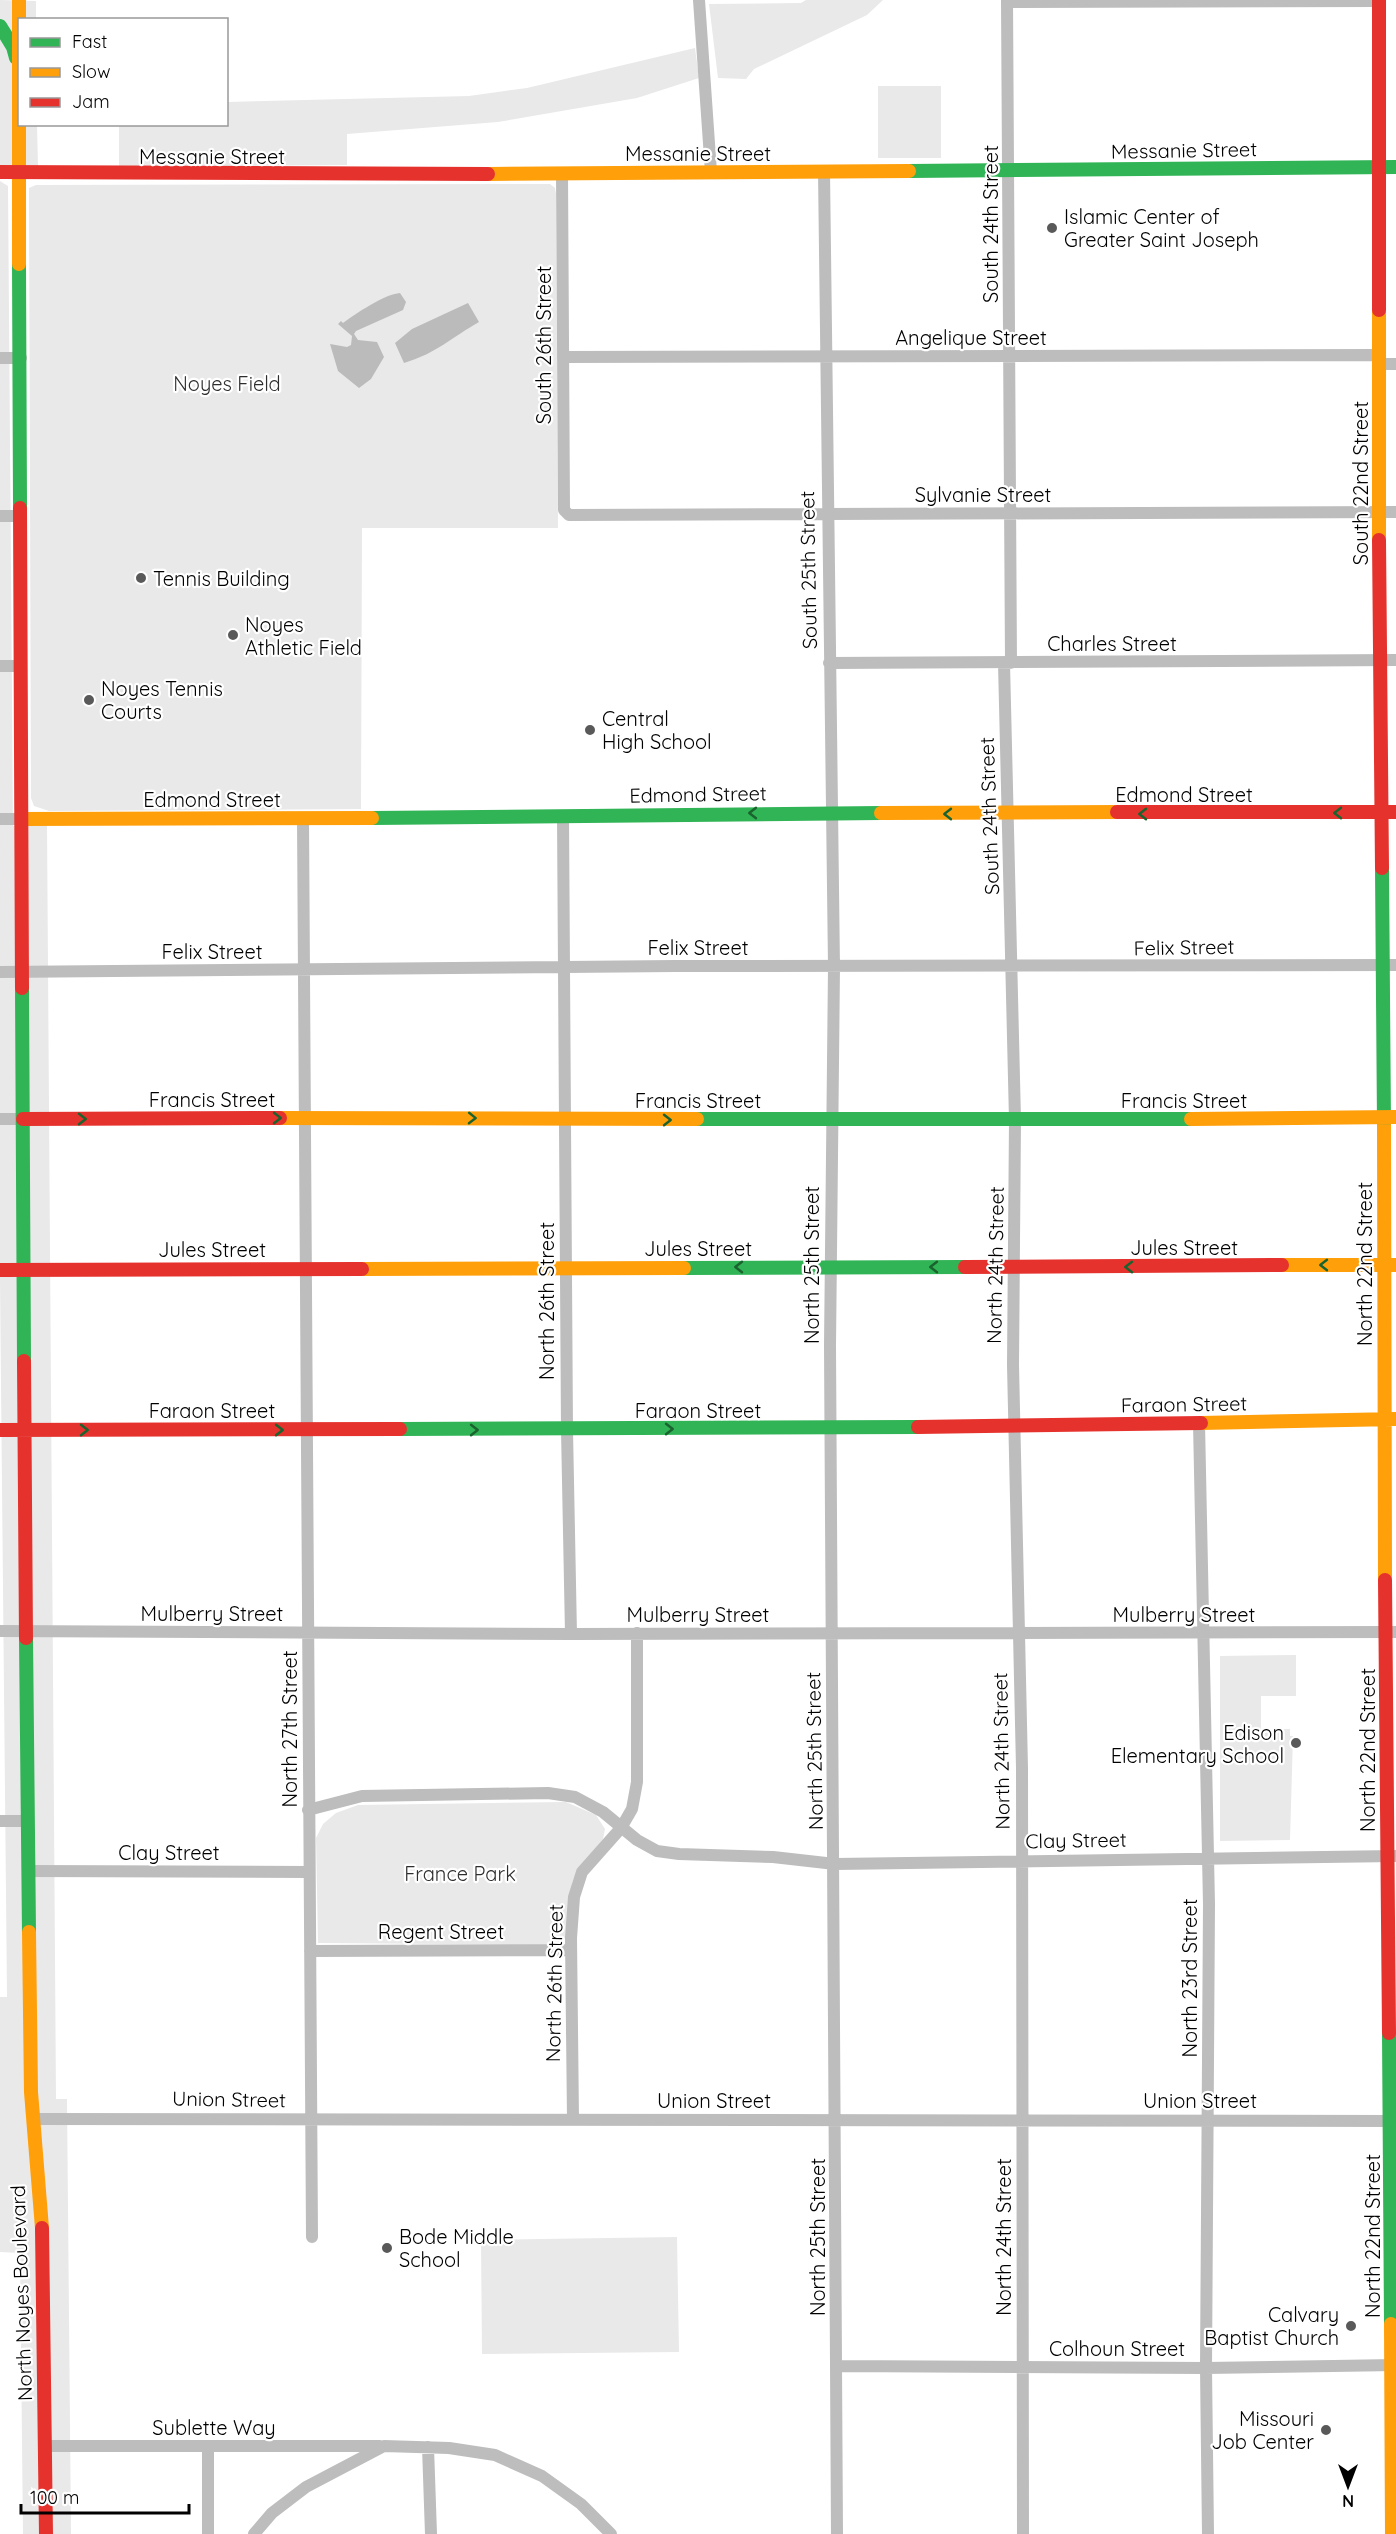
<svg xmlns="http://www.w3.org/2000/svg" width="1396" height="2534" font-family="Quicksand,sans-serif">
<rect width="100%" height="100%" fill="#fff"/>
<path fill="#e9e9e9" d="M0,0L36,1V19L20,20V124L37,125L38,166L0,165Z
M806,0H883L867,15L754,69L746,79L718,78L709,4L801,3Z
M695,48L699,78L637,98L498,122L347,134V165L119,167V125L226,124L227,102L469,96L527,88Z
M878,86H941V158H878Z
M0,181L8,186L13,826L47,825L56,2099H67L71,2534H23L20,2253L0,2252V1997H7L0,1280Z
M550,184L555,188L556,194L558,528H362L361,809L49,811L34,806L31,798L29,188L36,185Z
M1296,1655V1696H1261V1729H1290V1736H1293L1290,1840L1220,1841V1656Z
M566,1802L596,1815L605,1829L603,1839L573,1880L567,1937L556,1945L318,1943L316,1838L323,1824L336,1813L358,1805Z
M677,2237L679,2352L482,2354L481,2240Z"/>
<path fill="#bbb" d="M400,293L406,302L403,310L356,331L354,334L358,340L377,342L384,357L371,379L359,388L338,371L330,344L347,347L351,345L352,336L338,324L341,321L343,323C355,314 385,294 400,293Z
M468,303L479,322C451,338 437,353 404,363L395,343L412,329Z"/>
<g fill="none" stroke-linecap="round" stroke-linejoin="round">
<path stroke="#bdbdbd" stroke-width="12" d="M699,0L711,172
M1007,0L1011,663
M1007,2L1379,1
M824,171L834,967L830,1346L837,2534
M562,173L564,510L569,515L1396,512
M563,357L1379,355
M0,358H21
M1379,364H1396
M0,516H20
M829,663L1396,660
M1004,663L1015,1120L1013,1365L1022,1768L1023,2534
M0,666H20
M563,816L567,1430L571,1634
M303,818L312,2237
M0,819H22
M0,972L676,966L1396,965
M0,1119H23
M1199,1423L1209,1904L1206,2368L1208,2534
M0,1631L571,1634L1396,1632
M308,1810L362,1796L548,1793L575,1797L603,1812L637,1840L657,1851L679,1854L773,1857L835,1864L1396,1856
M0,1821H27
M28,1871L309,1872
M310,1951L571,1950
M33,2119L1396,2121
M573,2119L571,1938L574,1897L582,1872L621,1828L632,1809L637,1782V1633
M838,2366L1206,2368L1396,2365
M45,2446H380
M428,2447L431,2534
M208,2534V2447
M254,2534L272,2513L306,2487L384,2446L449,2448L495,2455L542,2476L581,2504L611,2534"/>
<path stroke="#30b455" stroke-width="14" d="M0,26L13,47L16,58
M909,171L1396,167
M19,264L20,508
M372,818L881,813
M1382,868L1384,1124
M22,988L24,1361
M697,1119H1191
M684,1268L965,1267
M400,1429L918,1427
M26,1638L29,1932
M1389,2033L1391,2324"/>
<path stroke="#ff9f0a" stroke-width="14" d="M19,0V264
M488,174L909,171
M1379,310V540
M881,813L1117,812
M22,819L372,818
M280,1118L697,1119
M1191,1119L1396,1117
M1384,1124L1385,1580
M1282,1265H1396
M362,1269L684,1268
M1201,1423L1396,1419
M29,1932L31,2092L42,2228
M1391,2324L1392,2534"/>
<path stroke="#e5322d" stroke-width="14" d="M1379,0V310
M0,172L488,174
M20,508L22,988
M1379,540L1382,868
M1117,812H1396
M23,1119L280,1118
M965,1267L1282,1265
M0,1270L362,1269
M24,1361L26,1638
M918,1427L1201,1423
M0,1430L400,1429
M1385,1580L1389,2033
M42,2228L46,2534"/>
</g>
<defs><path id="oneway-chevron" d="M-2-3.5L2.5 0L-2 3.5" fill="none" stroke-width="1.6" stroke-linecap="round" stroke-linejoin="round" transform="scale(1.5)"/></defs>
<g stroke="#1a632f">
<use href="#oneway-chevron" transform="translate(753 813) rotate(-180)"/>
<use href="#oneway-chevron" transform="translate(1338 813) rotate(180)"/>
<use href="#oneway-chevron" transform="translate(948 814) rotate(-180)"/>
<use href="#oneway-chevron" transform="translate(1143 814) rotate(180)"/>
<use href="#oneway-chevron" transform="translate(277 1118)"/>
<use href="#oneway-chevron" transform="translate(472 1118) rotate(1)"/>
<use href="#oneway-chevron" transform="translate(82 1119)"/>
<use href="#oneway-chevron" transform="translate(667 1120)"/>
<use href="#oneway-chevron" transform="translate(1324 1265) rotate(180)"/>
<use href="#oneway-chevron" transform="translate(739 1267) rotate(-180)"/>
<use href="#oneway-chevron" transform="translate(934 1267) rotate(-180)"/>
<use href="#oneway-chevron" transform="translate(1129 1267) rotate(180)"/>
<use href="#oneway-chevron" transform="translate(669 1429)"/>
<use href="#oneway-chevron" transform="translate(84 1430)"/>
<use href="#oneway-chevron" transform="translate(279 1430)"/>
<use href="#oneway-chevron" transform="translate(474 1430)"/>
</g>
<g fill="#595959" stroke="#fff" stroke-width="2">
<circle cx="1052" cy="228" r="6"/>
<circle cx="141" cy="578" r="6"/>
<circle cx="233" cy="635" r="6"/>
<circle cx="89" cy="700" r="6"/>
<circle cx="590" cy="730" r="6"/>
<circle cx="1296" cy="1743" r="6"/>
<circle cx="387" cy="2248" r="6"/>
<circle cx="1351" cy="2326" r="6"/>
<circle cx="1326" cy="2430" r="6"/>
</g>
<g text-anchor="middle" dominant-baseline="central" stroke-width="4.5" stroke-linejoin="round" paint-order="stroke">
<g font-size="20" fill="#000" stroke="#fff">
<text transform="translate(1184 150) rotate(-1)">Messanie Street</text>
<text x="698" y="153">Messanie Street</text>
<text x="212" y="156">Messanie Street</text>
<text transform="translate(990 224) rotate(-90)">South 24th Street</text>
<text x="971" y="337">Angelique Street</text>
<text transform="translate(543 345) rotate(-90)">South 26th Street</text>
<text transform="translate(1360 483) rotate(-90)">South 22nd Street</text>
<text x="983" y="494">Sylvanie Street</text>
<text transform="translate(808 570) rotate(-91)">South 25th Street</text>
<text x="1112" y="643">Charles Street</text>
<text transform="translate(698 794) rotate(-1)">Edmond Street</text>
<text x="1184" y="794">Edmond Street</text>
<text x="212" y="799">Edmond Street</text>
<text transform="translate(989 816) rotate(-92)">South 24th Street</text>
<text x="698" y="947">Felix Street</text>
<text transform="translate(1184 947) rotate(-1)">Felix Street</text>
<text x="212" y="951">Felix Street</text>
<text x="212" y="1099">Francis Street</text>
<text x="698" y="1100">Francis Street</text>
<text x="1184" y="1100">Francis Street</text>
<text x="1184" y="1247">Jules Street</text>
<text x="698" y="1248">Jules Street</text>
<text x="212" y="1249">Jules Street</text>
<text transform="translate(1364 1264) rotate(-90)">North 22nd Street</text>
<text transform="translate(811 1265) rotate(-90)">North 25th Street</text>
<text transform="translate(995 1265) rotate(-89)">North 24th Street</text>
<text transform="translate(546 1301) rotate(-90)">North 26th Street</text>
<text transform="translate(1184 1404) rotate(-1)">Faraon Street</text>
<text x="212" y="1410">Faraon Street</text>
<text x="698" y="1410">Faraon Street</text>
<text x="212" y="1613">Mulberry Street</text>
<text x="698" y="1614">Mulberry Street</text>
<text x="1184" y="1614">Mulberry Street</text>
<text transform="translate(289 1729) rotate(-90)">North 27th Street</text>
<text transform="translate(1367 1750) rotate(-90)">North 22nd Street</text>
<text transform="translate(814 1751) rotate(-91)">North 25th Street</text>
<text transform="translate(1001 1751) rotate(-91)">North 24th Street</text>
<text transform="translate(1076 1840) rotate(-1)">Clay Street</text>
<text x="169" y="1852">Clay Street</text>
<text x="441" y="1931">Regent Street</text>
<text transform="translate(1189 1978) rotate(-90)">North 23rd Street</text>
<text transform="translate(554 1983) rotate(-89)">North 26th Street</text>
<text transform="translate(229 2099) rotate(1)">Union Street</text>
<text x="714" y="2100">Union Street</text>
<text x="1200" y="2100">Union Street</text>
<text transform="translate(1372 2236) rotate(-90)">North 22nd Street</text>
<text transform="translate(817 2237) rotate(-90)">North 25th Street</text>
<text transform="translate(1003 2237) rotate(-90)">North 24th Street</text>
<text transform="translate(21 2293) rotate(-92)">North Noyes Boulevard</text>
<text x="1117" y="2348">Colhoun Street</text>
<text x="214" y="2427">Sublette Way</text>
</g>
<g font-size="20" fill="#000" stroke="#fff" text-anchor="start">
<text x="1064" y="216">Islamic Center of<tspan x="1064" dy="23">Greater Saint Joseph</tspan></text>
<text x="153" y="578">Tennis Building</text>
<text x="245" y="624">Noyes<tspan x="245" dy="23">Athletic Field</tspan></text>
<text x="101" y="688">Noyes Tennis<tspan x="101" dy="23">Courts</tspan></text>
<text x="602" y="718">Central<tspan x="602" dy="23">High School</tspan></text>
<text x="1284" y="1732" text-anchor="end">Edison<tspan x="1284" dy="23">Elementary School</tspan></text>
<text x="399" y="2236">Bode Middle<tspan x="399" dy="23">School</tspan></text>
<text x="1339" y="2314" text-anchor="end">Calvary<tspan x="1339" dy="23">Baptist Church</tspan></text>
<text x="1314" y="2418" text-anchor="end">Missouri<tspan x="1314" dy="23">Job Center</tspan></text>
</g>
<g font-size="20" fill="#2e2e2e" stroke="#fff">
<text x="227" y="383">Noyes Field</text>
<text x="460" y="1873">France Park</text>
</g>
</g>
<rect x="18" y="18" width="210" height="108" fill="#ffffff" stroke="#999999" stroke-width="1.5"/>
<rect x="30" y="38" width="30" height="9" fill="#30b455" stroke="#999999" stroke-width="1.5"/>
<text x="72" y="48" font-size="18" fill="#000000">Fast</text>
<rect x="30" y="68" width="30" height="9" fill="#ff9f0a" stroke="#999999" stroke-width="1.5"/>
<text x="72" y="78" font-size="18" fill="#000000">Slow</text>
<rect x="30" y="98" width="30" height="9" fill="#e5322d" stroke="#999999" stroke-width="1.5"/>
<text x="72" y="108" font-size="18" fill="#000000">Jam</text>
<g transform="translate(1348 2486) rotate(180)" stroke="#ffffff" stroke-width="4.5" paint-order="stroke">
<path d="M0-4.5L10 22L0 15L-10 22Z" fill="#000000"/>
<text y="-9" font-size="16" font-weight="bold" text-anchor="middle" fill="#000000">N</text>
</g>
<path d="M21 2504v9h168v-9" fill="none" stroke="#000000" stroke-width="3"/>
<text x="30" y="2504" font-size="18" fill="#000000" stroke="#ffffff" stroke-width="4.5" paint-order="stroke">100 m</text>
</svg>
